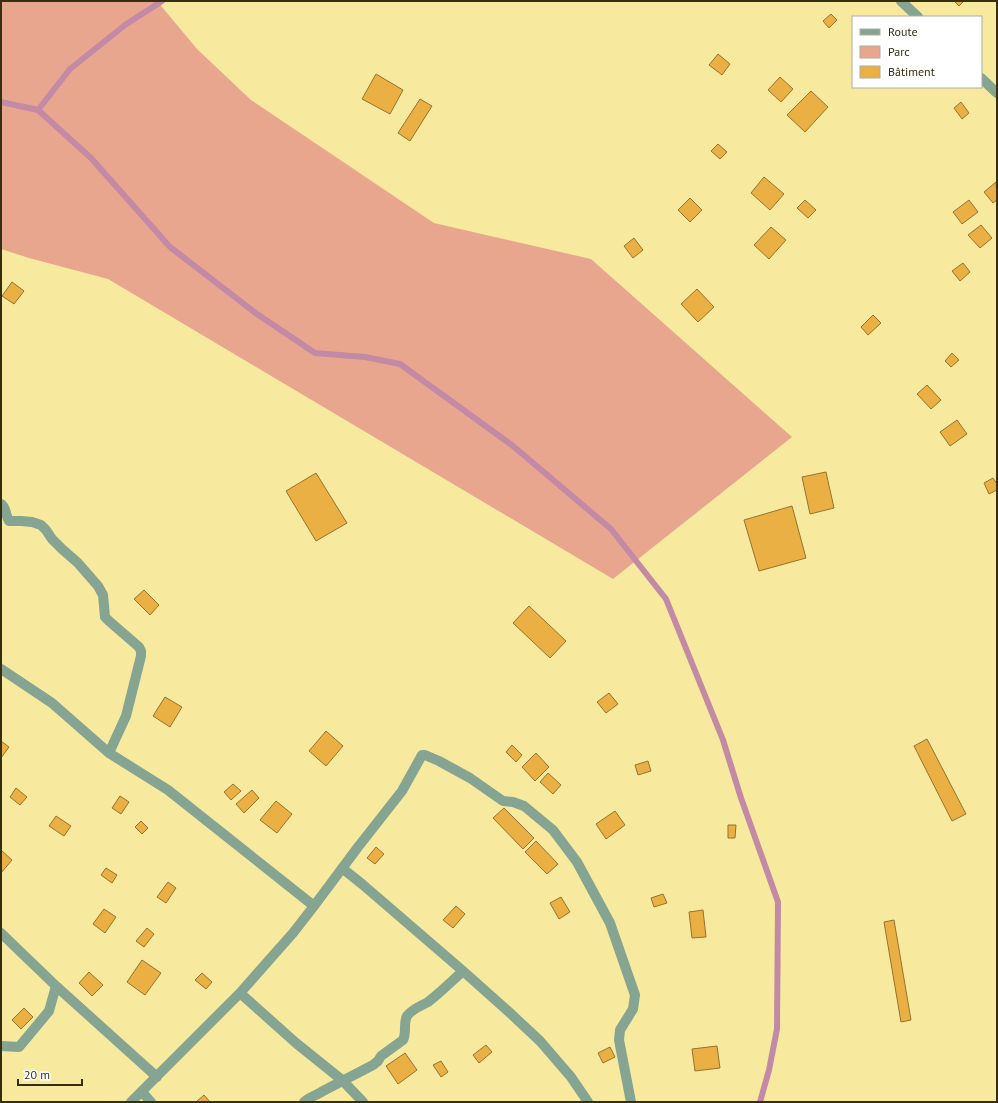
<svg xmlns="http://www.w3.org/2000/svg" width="998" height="1103" font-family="'PT Sans',sans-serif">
<rect width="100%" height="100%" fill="#f7ea9e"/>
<path fill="#e9a68f" d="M1,1H157L197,49L251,100L434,223L591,259L792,437L613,579L108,279L29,258L1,249Z"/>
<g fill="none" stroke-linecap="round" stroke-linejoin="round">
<path stroke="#c28aa5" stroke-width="6" d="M1,102L38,110L91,158L170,247L257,314L315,353L365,357L400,364L513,446L611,529L666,599L723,740L741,798L778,902L777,1029L769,1070L760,1102
M38,110L70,69L125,25L162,1"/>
</g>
<path fill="#eab043" stroke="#97722f" d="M954,1H964L959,6Z
M831,14L837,20L829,28L823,21Z
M718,54L730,64L722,75L709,65Z
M376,74L403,90L390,114L362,99Z
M780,77L793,89L781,102L768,90Z
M811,91L828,107L805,132L787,115Z
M420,99L432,106L410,141L398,133Z
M961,102L969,113L962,119L954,108Z
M718,144L727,152L720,159L711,151Z
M764,177L784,194L770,210L751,193Z
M996,182L997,200L993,203L984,192Z
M690,198L702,210L690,222L678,210Z
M805,200L816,210L808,218L797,208Z
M969,200L978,212L962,224L953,212Z
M981,225L992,238L980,248L968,235Z
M771,227L786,240L769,259L754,245Z
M634,238L643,250L633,258L624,246Z
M963,263L970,272L960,281L952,271Z
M12,282L24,291L14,304L2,296Z
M697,289L714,307L698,322L681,304Z
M873,315L881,323L868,335L861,327Z
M952,353L959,360L951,367L945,361Z
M927,385L941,400L931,409L917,394Z
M957,420L967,434L950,446L940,432Z
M826,472L834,508L810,514L802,477Z
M316,473L347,523L316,541L286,491Z
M993,478L997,484V490L989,494L984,483Z
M792,506L806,558L759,571L744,520Z
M144,590L159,605L150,615L134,599Z
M529,606L566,641L550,658L513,623Z
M609,693L618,704L606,713L597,702Z
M165,697L182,707L170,727L153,716Z
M326,731L343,746L326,766L309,751Z
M927,739L966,814L952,821L914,746Z
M1,741L9,747L1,758Z
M512,745L522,755L516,762L506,752Z
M536,753L549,767L535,781L522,767Z
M648,761L651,771L638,775L635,765Z
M548,773L561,785L553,794L540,782Z
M233,784L241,791L231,800L224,792Z
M16,788L27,797L20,805L10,797Z
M252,790L259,798L244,813L236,804Z
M120,796L129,802L121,814L112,808Z
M276,801L292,814L277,833L260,820Z
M504,808L534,838L523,849L493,818Z
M615,811L625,825L606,839L596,824Z
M56,816L71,826L64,836L49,826Z
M141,821L148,828L142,834L135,827Z
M728,825H736L735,838H728Z
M536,841L558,864L547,874L525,852Z
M376,847L384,854L375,864L367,858Z
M1,850L12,860L1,873Z
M106,868L117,875L112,883L101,875Z
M168,882L176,888L166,903L157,897Z
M663,894L667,903L654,907L651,898Z
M561,897L570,912L559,919L550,903Z
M456,906L465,914L453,928L443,920Z
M104,909L116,917L105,933L93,924Z
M703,910L706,937L692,938L689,912Z
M894,920L911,1020L901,1022L884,922Z
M147,928L154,934L144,947L136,941Z
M142,960L161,973L145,995L127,982Z
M89,972L103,985L92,996L79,983Z
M202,973L212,982L206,989L195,980Z
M24,1008L33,1017L21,1029L12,1020Z
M486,1045L492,1052L479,1063L473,1055Z
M717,1046L720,1068L695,1071L692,1049Z
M610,1047L615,1057L603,1063L598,1053Z
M405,1053L417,1070L398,1084L386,1066Z
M441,1061L448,1072L441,1077L433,1065Z
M204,1095L210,1102H196Z"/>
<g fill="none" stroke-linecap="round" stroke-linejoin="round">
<path stroke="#85a492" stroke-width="10" d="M901,1L918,17
M981,78L997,93
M1,504C7,508 5,515 9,521H21L32,522L41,525L46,530L52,539L62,549L78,563L98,586L103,595L105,617L109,621L139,647L141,651V656L126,716L109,753
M1,669L52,703L109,753L168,790L314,906
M342,868L362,884L463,971L509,1012L540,1041L571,1077L588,1102
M1,933L56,986L157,1077
M240,993L296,1043L342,1080L363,1102
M1,1046L19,1047L49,1011L56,986
M142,1092L151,1102
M131,1102L240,993L293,933L314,906L358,847L402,791L422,755H425L439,761L470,778L503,801L513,802L524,806L553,830L577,862L610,923L635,995L633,1009L620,1030L619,1040L631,1102
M304,1102C309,1097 317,1095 323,1091C340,1082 356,1074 373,1065L378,1061L381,1056L403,1040C407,1032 403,1023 407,1016C412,1009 421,1006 428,1002C440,993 452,981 463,971"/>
</g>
<rect width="998" height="1103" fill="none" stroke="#352f10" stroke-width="4"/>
<rect x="852" y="16" width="130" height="72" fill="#ffffff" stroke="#aeac9f"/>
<rect x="860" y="29" width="20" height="6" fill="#85a492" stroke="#aeac9f"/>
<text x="888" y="36" font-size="12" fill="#352f10">Route</text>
<rect x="860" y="46" width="20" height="12" fill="#e9a68f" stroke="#aeac9f"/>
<text x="888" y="56" font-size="12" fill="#352f10">Parc</text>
<rect x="860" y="66" width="20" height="12" fill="#eab043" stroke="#aeac9f"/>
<text x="888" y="76" font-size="12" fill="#352f10">Bâtiment</text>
<path d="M18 1079v6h64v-6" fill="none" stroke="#352f10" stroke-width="2"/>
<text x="24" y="1079" font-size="12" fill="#352f10" stroke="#ffffff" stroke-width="3" paint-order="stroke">20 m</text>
</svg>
